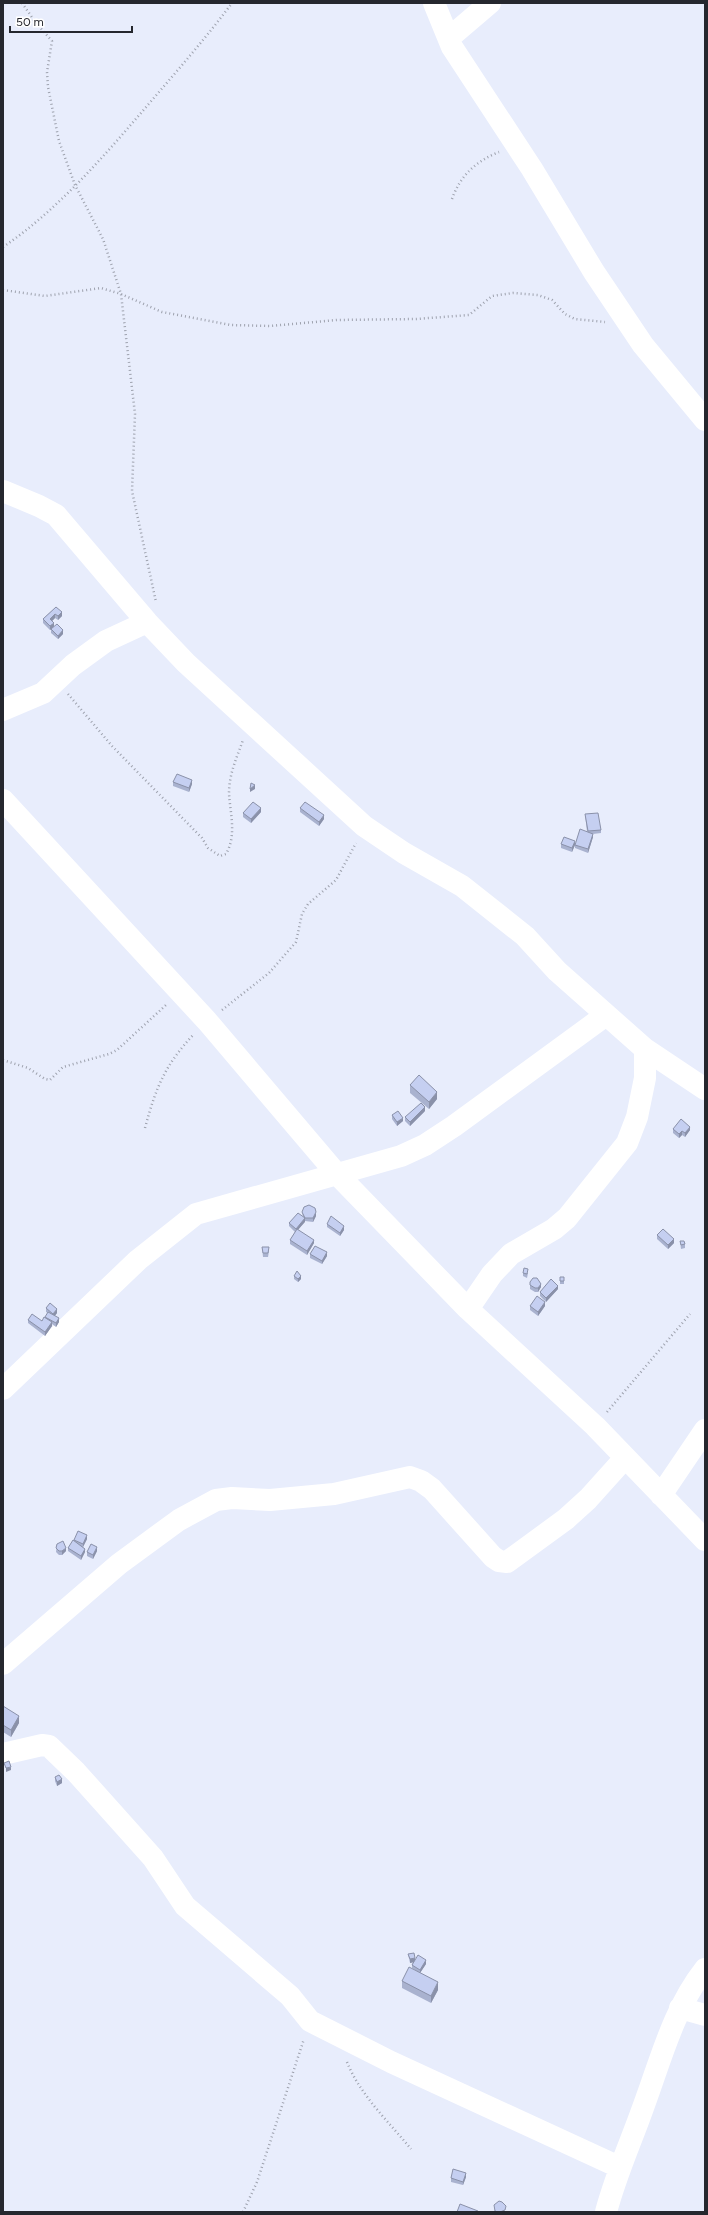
<svg xmlns="http://www.w3.org/2000/svg" width="708" height="2215" font-family="Figtree,sans-serif">
<rect width="100%" height="100%" fill="#e8edfc"/>
<g fill="none" stroke-linecap="round" stroke-linejoin="round">
<path stroke="#9ea2ae" stroke-width="2.5" stroke-dasharray="1 3" stroke-linecap="butt" d="M22,3L36,23L52,41L47,72L48,87L59,141L75,185L103,239L121,294L135,414L132,491L156,602
M452,199C460,176 476,161 499,152
M3,247C58,210 104,156 147,106C176,72 206,38 232,3
M3,290L45,296L101,288L121,294L162,312L231,325L270,326L337,320L416,319L469,315L492,296L513,293L538,295L552,300L565,314L575,319L605,322
M68,694L112,746L202,838L208,848L220,856L226,854C237,835 230,813 229,793C229,774 237,757 243,740
M222,1010L269,973L296,942L302,914L308,904L336,880L356,843
M3,1060L28,1068L45,1079L50,1080L63,1067L109,1054L117,1050L166,1005
M145,1128C156,1087 165,1065 194,1034
M607,1412L690,1314
M347,2062C360,2095 389,2122 411,2149
M243,2212L257,2182L304,2039"/>
<path stroke="#fff" stroke-width="22" d="M434,3L452,47L532,169L594,272L643,345L705,420
M449,38L490,3
M3,491L39,506L56,515L147,622L186,663L364,826L404,853L462,886L525,936L557,971L645,1049L705,1089
M3,710L43,693L73,665L106,641L147,622
M3,800L207,1021L336,1173L468,1309L595,1426L705,1540
M468,1309L492,1274L511,1254L554,1229L567,1218L627,1143L637,1117L645,1078V1049
M3,1389L138,1260L196,1214L401,1156L425,1145L454,1126L606,1015
M661,1495L705,1430
M3,1664L119,1564L179,1520L216,1500L232,1498L270,1500L334,1494L410,1477L421,1481L432,1489L493,1557L499,1561L507,1562L566,1519L588,1499L624,1459
M3,1754L42,1745L49,1746L76,1772L153,1858L185,1906L290,1996L310,2021L391,2062L619,2167
M680,2008L705,2015
M606,2212C616,2174 631,2142 644,2105C661,2059 674,2008 705,1969"/>
</g>
<path fill="#a9b2cf" d="M56,607L62,616L58,620L55,618L52,621L54,627L63,634L58,639L51,633V629L50,630L43,623V619Z
M173,782L192,784L189,792L173,786Z
M300,808L324,819L319,826L300,812Z
M261,812L251,823L243,817V813Z
M585,814L601,830V833L593,834V837L588,853L575,848V845L587,832Z
M561,844L575,845L572,852L561,848Z
M410,1085L437,1099L429,1109L410,1093Z
M425,1111L410,1126L405,1121V1117Z
M392,1115L403,1121L397,1126L392,1119Z
M673,1129L690,1130L685,1137L682,1135L679,1138L673,1133Z
M302,1212L316,1216L313,1222L305,1221L298,1230L314,1243L307,1255L290,1244V1240L295,1232L289,1226V1223L303,1217Z
M327,1224L344,1230L340,1236L327,1227Z
M657,1235L674,1243L668,1249L657,1239Z
M680,1241L685,1244V1248L681,1249Z
M262,1247L269,1251L268,1257H263Z
M310,1254L327,1256L322,1264L310,1258Z
M523,1273H528L527,1278L523,1276Z
M294,1276L301,1279L298,1282L294,1279Z
M560,1277H564V1284H560Z
M530,1282L541,1287L538,1292H535L530,1289Z
M558,1289L546,1302L540,1296V1292Z
M530,1306H545L538,1316L530,1310Z
M46,1308L57,1313L55,1316L59,1322L56,1327L52,1324V1326L45,1336L28,1323V1320L42,1321L45,1318L48,1313L46,1312Z
M87,1539L83,1547L85,1552L81,1560L68,1551V1548L74,1541V1540Z
M57,1544L66,1551L62,1555H59L56,1552Z
M97,1551L93,1559L87,1556V1552Z
M3,1706L19,1723L11,1737L3,1732Z
M55,1777L62,1783L57,1786L55,1781Z
M408,1954L415,1960L426,1964L420,1973L438,1990L431,2003L402,1988V1981L418,1972L412,1968V1965L413,1962L410,1963Z
M466,2177L463,2185L451,2182V2178Z"/>
<path fill="#8a91a9" d="M62,612V616L58,620V616Z
M55,614V618L50,623V619Z
M54,623V627L50,630V626Z
M63,630V634L58,639V636Z
M192,780V784L189,792V788Z
M255,785V789L250,792V789Z
M261,808V812L251,823V819Z
M324,815V819L319,826V822Z
M593,834V837L588,853V849Z
M575,841V845L572,852V848Z
M437,1092V1099L429,1109V1102Z
M425,1107V1111L410,1126V1122Z
M403,1118V1121L397,1126V1122Z
M690,1127V1130L685,1137V1133Z
M682,1131V1135L679,1138V1134Z
M316,1212V1216L313,1222V1218Z
M305,1218V1222L296,1232V1229Z
M344,1226V1230L340,1236V1233Z
M674,1239V1243L668,1249V1245Z
M314,1240V1243L307,1255V1251Z
M327,1252V1256L322,1264V1261Z
M301,1276V1279L298,1282V1279Z
M541,1284V1287L538,1292V1288Z
M558,1286V1289L546,1302V1298Z
M545,1302V1306L538,1316V1312Z
M57,1309V1313L53,1318V1314Z
M59,1318V1322L56,1327V1323Z
M52,1322V1326L45,1336V1332Z
M87,1535V1539L83,1547V1544Z
M97,1547V1551L93,1559V1555Z
M66,1548V1551L62,1555V1551Z
M85,1549V1552L81,1560V1556Z
M19,1716V1723L11,1737V1730Z
M11,1767V1770L6,1772V1768Z
M62,1779V1783L57,1786V1782Z
M415,1958V1962L410,1963V1959Z
M426,1960V1964L420,1973V1970Z
M438,1982V1990L431,2003V1996Z
M466,2173V2177L463,2185V2182Z"/>
<path fill="#c5cff1" stroke="#8a91a9" d="M56,607L62,612L58,616L55,614L50,619L54,623L50,626L43,619Z
M57,624L63,630L58,636L51,629Z
M177,774L192,780L189,788L173,782Z
M251,783L255,785L250,789Z
M253,802L261,808L251,819L243,813Z
M305,802L324,815L319,822L300,808Z
M598,813L601,830L588,831L585,814Z
M580,829L593,834L588,849L575,845Z
M564,837L575,841L572,848L561,844Z
M419,1075L437,1092L429,1102L410,1085Z
M421,1103L425,1107L410,1122L405,1117Z
M398,1111L403,1118L397,1122L392,1115Z
M681,1119L690,1127L685,1133L682,1131L679,1134L673,1129Z
M309,1205L315,1208L316,1212L313,1218H305L302,1212L304,1207Z
M298,1213L305,1218L296,1229L289,1223Z
M331,1216L344,1226L340,1233L327,1224Z
M297,1229L314,1240L307,1251L290,1240Z
M663,1229L674,1239L668,1245L657,1235Z
M680,1241H684L685,1244L681,1245Z
M315,1246L327,1252L322,1261L310,1254Z
M262,1247H269L268,1253H263Z
M524,1268L528,1269L527,1274L523,1273Z
M297,1271L301,1276L298,1279L294,1276Z
M560,1277H564V1281H560Z
M533,1278H537L541,1284L538,1288H535L530,1285V1282Z
M551,1279L558,1286L546,1298L540,1292Z
M537,1296L545,1302L538,1312L530,1306Z
M50,1303L57,1309L53,1314L46,1308Z
M48,1312L59,1318L56,1323L45,1317Z
M32,1314L42,1321L44,1317L52,1322L45,1332L28,1320Z
M78,1531L87,1535L83,1544L74,1540Z
M73,1540L85,1549L81,1556L68,1548Z
M63,1541L66,1548L62,1551H59L56,1548L57,1544Z
M91,1544L97,1547L93,1555L87,1552Z
M3,1706L19,1716L11,1730L3,1725Z
M9,1761L11,1767L6,1768L4,1763Z
M59,1775L62,1779L57,1782L55,1777Z
M414,1953L415,1958L410,1959L408,1954Z
M418,1955L426,1960L420,1970L412,1965Z
M409,1967L438,1982L431,1996L402,1981Z
M453,2169L466,2173L463,2182L451,2178Z
M499,2201L502,2202L506,2206L505,2210L500,2212H497L495,2211L494,2205Z
M460,2204L478,2211V2212H457Z"/>
<rect width="708" height="2215" fill="none" stroke="#25272e" stroke-width="8"/>
<path d="M10 26v6h122v-6" fill="none" stroke="#25272e" stroke-width="2"/>
<text x="16" y="26" font-size="12" fill="#25272e" stroke="#ffffff" stroke-width="3" paint-order="stroke">50 m</text>
</svg>
